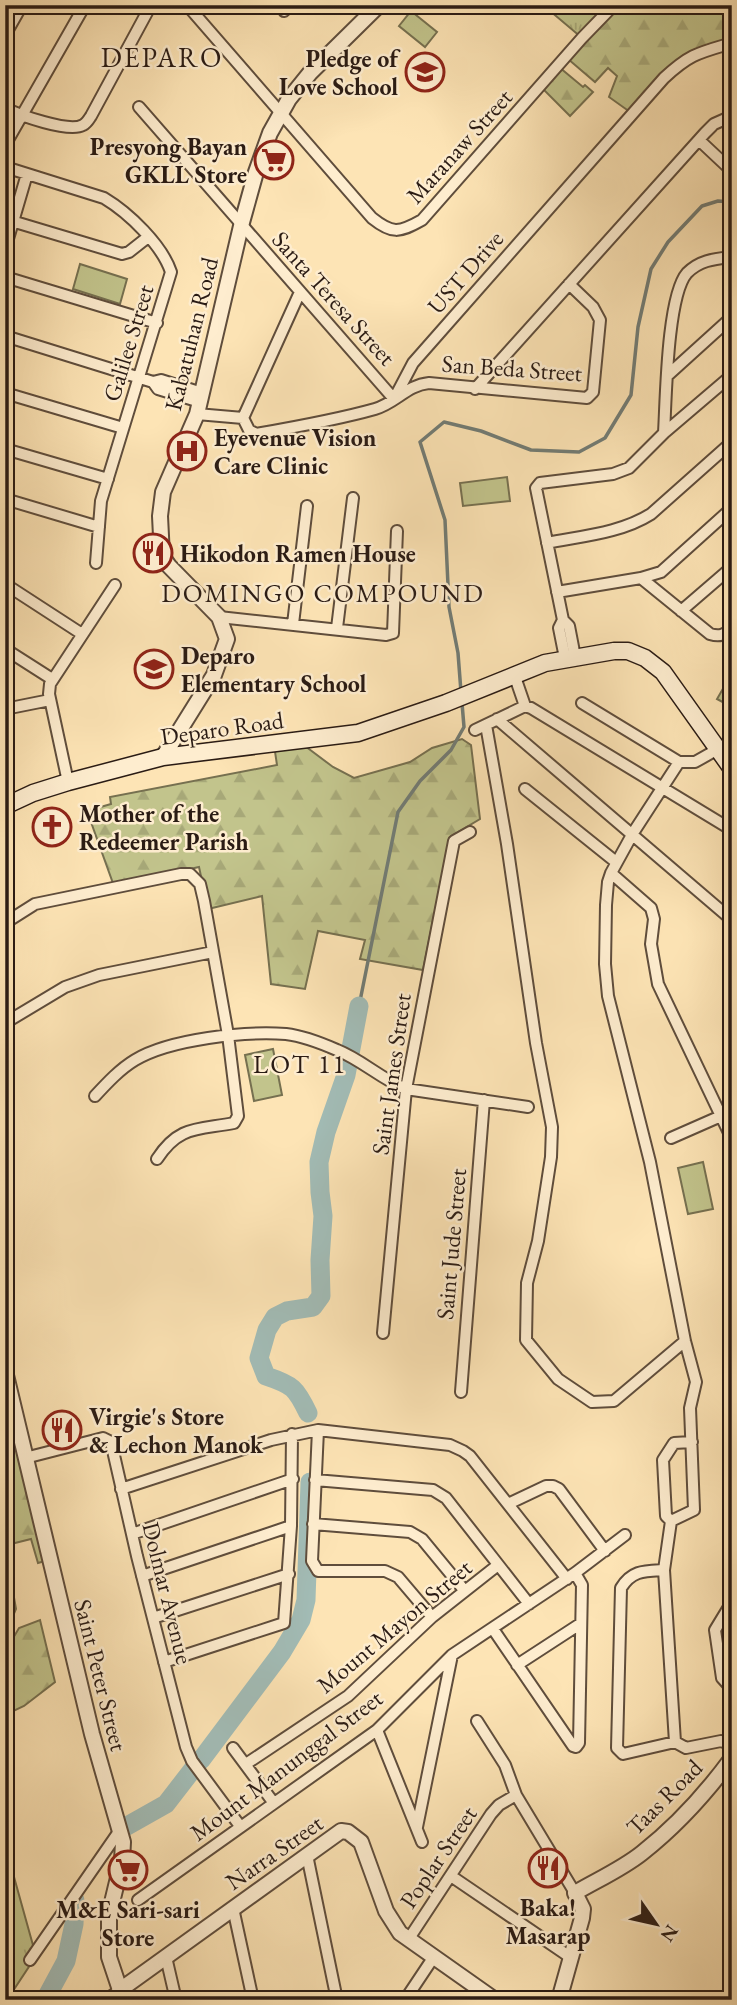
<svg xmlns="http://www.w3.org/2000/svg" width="737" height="2005" font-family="'EB Garamond',serif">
<defs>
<pattern id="grass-tufts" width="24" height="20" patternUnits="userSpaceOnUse" patternTransform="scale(1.75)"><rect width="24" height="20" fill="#c2c48c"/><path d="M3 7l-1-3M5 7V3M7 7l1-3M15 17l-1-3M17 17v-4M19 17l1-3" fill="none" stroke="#a7a878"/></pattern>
<pattern id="forest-firs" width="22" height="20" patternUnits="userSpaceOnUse" patternTransform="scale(1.75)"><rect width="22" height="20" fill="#c2c48c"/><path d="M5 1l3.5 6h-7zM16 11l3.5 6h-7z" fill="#a7a878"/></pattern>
</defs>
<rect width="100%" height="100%" fill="#fde4b5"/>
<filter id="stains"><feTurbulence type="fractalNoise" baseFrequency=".00286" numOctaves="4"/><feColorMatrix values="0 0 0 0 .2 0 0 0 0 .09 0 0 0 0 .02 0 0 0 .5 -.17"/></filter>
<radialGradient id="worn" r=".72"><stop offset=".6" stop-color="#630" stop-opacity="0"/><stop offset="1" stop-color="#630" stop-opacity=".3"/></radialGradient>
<path fill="url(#grass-tufts)" stroke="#767050" stroke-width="2" d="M543,5H614L582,38Z
M5,1854L9,1859L36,1956L7,2000Z"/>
<path fill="url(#forest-firs)" stroke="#767050" stroke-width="2" d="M619,5H732V39L682,56L662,76L630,112L609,97L617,76L608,68L595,82L568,59Z
M559,67L583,87L585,85L593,92L570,116L543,89Z
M462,739L471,745L480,819L450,837L423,970L360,959L365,940L318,931L305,989L271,984L262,896L208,909L199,867L114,886L87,811L111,804L110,797L277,765L274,745L301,743L333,767L354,778L410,762L432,748Z
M5,1412H8L45,1561L38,1563L31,1539L7,1545L12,1567L5,1569Z
M10,1575L16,1609L5,1635V1576Z
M40,1620L55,1682L24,1706L5,1715V1652L19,1628Z"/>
<path fill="#c2c48c" stroke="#767050" stroke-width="2" d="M411,11L437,32L425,47L399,26Z
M80,264L127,279L120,304L73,289Z
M507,477L510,501L463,506L460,483Z
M732,673V707L717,699Z
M273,1049L282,1095L254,1101L245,1055Z
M703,1162L713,1209L688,1214L678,1168Z"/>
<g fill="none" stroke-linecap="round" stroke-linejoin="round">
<path stroke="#727c75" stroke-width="3.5" d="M461,692L458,653L449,607L445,520L420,442L444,422L481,431L531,450L579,452L605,438L631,395L638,327L651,269L668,242L702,206L718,201L732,202
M359,1006L398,812L420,781L451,750L464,727L462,703"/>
<path stroke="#a2bcb6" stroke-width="19" d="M308,1413C296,1388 293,1385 266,1376L259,1358L267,1330L275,1317L287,1311L313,1307L321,1296L320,1260L323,1216L320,1192L319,1162L326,1132L346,1075L359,1006
M201,1760L282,1652L301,1620L306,1600L310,1482
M127,1826L166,1804L193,1769
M45,2000L66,1961L74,1924L75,1900"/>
<defs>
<path id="minor" d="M187,5L372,218C392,234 399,233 422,220L582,38L614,5
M284,11L289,5
M5,35L22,5
M139,107L394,399
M5,108C19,115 69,133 83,125C87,123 89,119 91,116L151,5
M699,140L732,171
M5,145L85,5
M5,167L104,198C129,213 162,245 171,272L101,501L96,563
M5,219L122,254L129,252L148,237
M5,249L27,174
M5,277L157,323
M5,336L153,382L161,380L202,393
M668,375L732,317
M153,382L158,389L200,402
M475,389L705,133L714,124L732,116
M5,393L123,428
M394,399L413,363L664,78C690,54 698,53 732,43
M197,414L243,418
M243,418L249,430L256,434C296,427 336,420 375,409C396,403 407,385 429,383L587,398L593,392L600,320L593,307L569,284
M243,418L300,292
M664,433C666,399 667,296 687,273C700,260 714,259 732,257
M5,449L108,479
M5,499L99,527
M547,543C582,536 621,533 651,514L732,442
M641,578L710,634C720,637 724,635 732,628
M5,584L82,634
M557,592L641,578L661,572L732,508
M681,611L732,567
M219,617L386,635L393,633L397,531
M563,620L559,628L565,658
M293,624L307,506
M337,628L353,498
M5,649L52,679
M575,657L569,626L563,620L536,488L540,483L613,474L629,468L664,433L732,375
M514,674L525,706
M582,703L679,762H695L718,749
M5,709L50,700
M497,719L732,920
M486,725L507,844L536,1043L552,1127L551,1157L538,1241L527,1283L526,1340L558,1379L592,1402L614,1401L685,1341
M475,730L525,706L531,708L732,830
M68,782L49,694L50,684L115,585
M525,789L616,862
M611,873L651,908L654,919L651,944L658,984L732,1139
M5,923L35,904L181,874H190L200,884L204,901L228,1035L238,1116L234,1123C198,1130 179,1125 157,1159
M5,1023L65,987L99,975L213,952
M95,1096C107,1083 120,1069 135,1060C170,1039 245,1031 286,1034C303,1036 321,1043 337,1050C362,1060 381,1079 406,1089L528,1107
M671,1138L721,1116
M383,1333L406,1089L454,841L470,832
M461,1392L484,1100
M318,1430L312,1561L318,1571H385L398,1577L432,1617
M25,1458L103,1438L111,1442L137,1556L186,1747L192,1761L240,1826
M315,1480L433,1490L446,1498L529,1604
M121,1489L271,1440L318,1430L450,1445L463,1451L470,1456L567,1579
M508,1504L546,1486H553L559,1489L605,1551
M671,1521L666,1516L663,1460L674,1443L692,1442
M313,1524L410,1532L422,1539L464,1590
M132,1534L293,1479
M664,1570C645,1571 632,1570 621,1588L617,1748L623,1754L675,1742L686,1748L721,1741L732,1745
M142,1576L291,1526
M732,1602L715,1630L722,1678L732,1689
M153,1618L289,1574
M493,1629L573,1746L576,1747L579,1743L582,1585L575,1573
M164,1662L284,1623L291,1526L292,1434
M517,1665L580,1624
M477,1721L505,1765L516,1795L575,1893
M377,1730L422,1842
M675,1742L664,1570L671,1521L694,1510L690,1408L696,1382L685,1341L650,1162L608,996L605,964L606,905L608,882L611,873L633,833L679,762
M233,1748L273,1802
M246,1764L348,1696L432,1617L498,1565
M417,1827L452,1655
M307,1855L337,2000
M451,1876L570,1957
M138,1900L377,1730L452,1655L575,1573L625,1535
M233,1908L253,2000
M408,1940L491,1814L499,1805L516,1795
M166,1957L176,2000
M30,1960L120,1830
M106,2000L120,1990
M405,2000L433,1958"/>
<path id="tertiary" d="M163,757L214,675L227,639L219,617L169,566L162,556L160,516L163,492L197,414L241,226L256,172L270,133L289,99L310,73L379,5
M5,1371L92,1734L123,1842L122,1861L109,1915V1957L120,1990L341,1831L348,1832L361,1842L386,1911L400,1933L495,2000
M559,2000L582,1918L583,1909L575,1893C597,1880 622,1869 642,1853C675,1827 707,1792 732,1758"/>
<path id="secondary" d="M5,806L33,793L68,782L163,757L358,733L446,703L545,663L614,651H628L645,658L663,672L732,769"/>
</defs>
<use href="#minor" stroke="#5f4d3c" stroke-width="14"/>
<use href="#tertiary" stroke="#5f4d3c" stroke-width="18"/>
<use href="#secondary" stroke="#2a1b14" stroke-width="19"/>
<use href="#minor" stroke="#feedcf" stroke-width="10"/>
<use href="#tertiary" stroke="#feedcf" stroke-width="14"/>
<use href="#secondary" stroke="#feedcf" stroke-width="16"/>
</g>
<defs>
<symbol id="school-ring" viewBox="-11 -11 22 22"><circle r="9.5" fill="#feedcf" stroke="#8f2418" stroke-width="1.5"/><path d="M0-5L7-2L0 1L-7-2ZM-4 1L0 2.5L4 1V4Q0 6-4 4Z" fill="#8f2418"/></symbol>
<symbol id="supermarket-ring" viewBox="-11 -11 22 22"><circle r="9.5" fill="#feedcf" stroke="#8f2418" stroke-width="1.5"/><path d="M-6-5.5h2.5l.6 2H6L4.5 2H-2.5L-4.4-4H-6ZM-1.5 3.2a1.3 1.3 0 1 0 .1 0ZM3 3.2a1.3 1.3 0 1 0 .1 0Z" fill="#8f2418"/></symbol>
<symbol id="hospital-ring" viewBox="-11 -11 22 22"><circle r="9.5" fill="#feedcf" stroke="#8f2418" stroke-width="1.5"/><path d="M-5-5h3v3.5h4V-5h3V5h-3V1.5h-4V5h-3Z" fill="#8f2418"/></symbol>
<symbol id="restaurant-ring" viewBox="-11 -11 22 22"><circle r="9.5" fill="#feedcf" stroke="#8f2418" stroke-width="1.5"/><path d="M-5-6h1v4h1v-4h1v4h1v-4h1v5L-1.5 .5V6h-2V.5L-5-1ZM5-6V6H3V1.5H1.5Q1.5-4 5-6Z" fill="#8f2418"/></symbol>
<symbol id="church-ring" viewBox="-11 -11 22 22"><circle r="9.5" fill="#feedcf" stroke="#8f2418" stroke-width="1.5"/><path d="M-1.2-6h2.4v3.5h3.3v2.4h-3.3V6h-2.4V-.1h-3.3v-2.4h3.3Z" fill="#8f2418"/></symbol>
</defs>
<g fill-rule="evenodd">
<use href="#school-ring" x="403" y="50" width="44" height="44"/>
<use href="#supermarket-ring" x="252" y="138" width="44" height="44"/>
<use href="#hospital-ring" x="165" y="429" width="44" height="44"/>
<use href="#restaurant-ring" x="131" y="531" width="44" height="44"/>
<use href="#school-ring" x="132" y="647" width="44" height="44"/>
<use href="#church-ring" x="30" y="805" width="44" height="44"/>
<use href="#restaurant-ring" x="40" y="1408" width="44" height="44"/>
<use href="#restaurant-ring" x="526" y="1846" width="44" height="44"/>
<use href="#supermarket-ring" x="106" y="1848" width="44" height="44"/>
</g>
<g text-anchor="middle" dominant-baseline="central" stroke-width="5" stroke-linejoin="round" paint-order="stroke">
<g font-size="24" font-weight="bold" fill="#2a1b14" stroke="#feedcf" text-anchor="start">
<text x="398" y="58" text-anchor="end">Pledge of<tspan x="398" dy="28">Love School</tspan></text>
<text x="247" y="146" text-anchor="end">Presyong Bayan<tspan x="247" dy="28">GKLL Store</tspan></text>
<text x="214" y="437">Eyevenue Vision<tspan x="214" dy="28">Care Clinic</tspan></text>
<text x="180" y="553">Hikodon Ramen House</text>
<text x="181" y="655">Deparo<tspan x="181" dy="28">Elementary School</tspan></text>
<text x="79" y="813">Mother of the<tspan x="79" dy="28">Redeemer Parish</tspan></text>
<text x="89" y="1416">Virgie's Store<tspan x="89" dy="28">&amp; Lechon Manok</tspan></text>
<text x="548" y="1907" text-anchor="middle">Baka!<tspan x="548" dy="28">Masarap</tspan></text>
<text x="128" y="1909" text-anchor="middle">M&amp;E Sari-sari<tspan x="128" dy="28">Store</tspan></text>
</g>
<g font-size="24" fill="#2a1b14" stroke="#feedcf">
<text transform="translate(459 146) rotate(-48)">Maranaw Street</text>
<text transform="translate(465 272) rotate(-49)">UST Drive</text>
<text transform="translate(334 298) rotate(48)">Santa Teresa Street</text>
<text transform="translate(191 334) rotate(-76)">Kabatuhan Road</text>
<text transform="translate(128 343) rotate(-73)">Galilee Street</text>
<text transform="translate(512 368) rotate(4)">San Beda Street</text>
<text transform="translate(222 728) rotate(-8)">Deparo Road</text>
<text transform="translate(391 1074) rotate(-82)">Saint James Street</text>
<text transform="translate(451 1244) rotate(-85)">Saint Jude Street</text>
<text transform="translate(168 1593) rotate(76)">Dolmar Avenue</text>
<text transform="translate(394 1626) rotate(-40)">Mount Mayon Street</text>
<text transform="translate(101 1675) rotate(76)">Saint Peter Street</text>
<text transform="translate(286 1765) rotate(-37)">Mount Manunggal Street</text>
<text transform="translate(664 1797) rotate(-45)">Taas Road</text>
<text transform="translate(274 1852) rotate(-35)">Narra Street</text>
<text transform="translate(438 1857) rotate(-56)">Poplar Street</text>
</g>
<g font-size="26" letter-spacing="2" fill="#2a1b14" stroke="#feedcf">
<text x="323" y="593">DOMINGO COMPOUND</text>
<text x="300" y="1064">LOT 11</text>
</g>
<g font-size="28" letter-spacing="2" fill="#2a1b14" stroke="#feedcf">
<text x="162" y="57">DEPARO</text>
</g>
</g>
<rect width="737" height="2005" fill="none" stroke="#fde4b5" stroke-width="28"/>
<rect x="7" y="7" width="723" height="1991" fill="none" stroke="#2a1b14" stroke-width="3.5"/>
<rect x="14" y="14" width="709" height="1977" fill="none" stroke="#2a1b14" stroke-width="2"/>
<g transform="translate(656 1924) rotate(124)" stroke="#feedcf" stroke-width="5" paint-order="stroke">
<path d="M0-5L12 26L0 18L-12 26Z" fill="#2a1b14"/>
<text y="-10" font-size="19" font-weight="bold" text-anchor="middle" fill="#2a1b14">N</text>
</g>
<rect width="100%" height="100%" filter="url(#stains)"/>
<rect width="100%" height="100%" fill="url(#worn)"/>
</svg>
